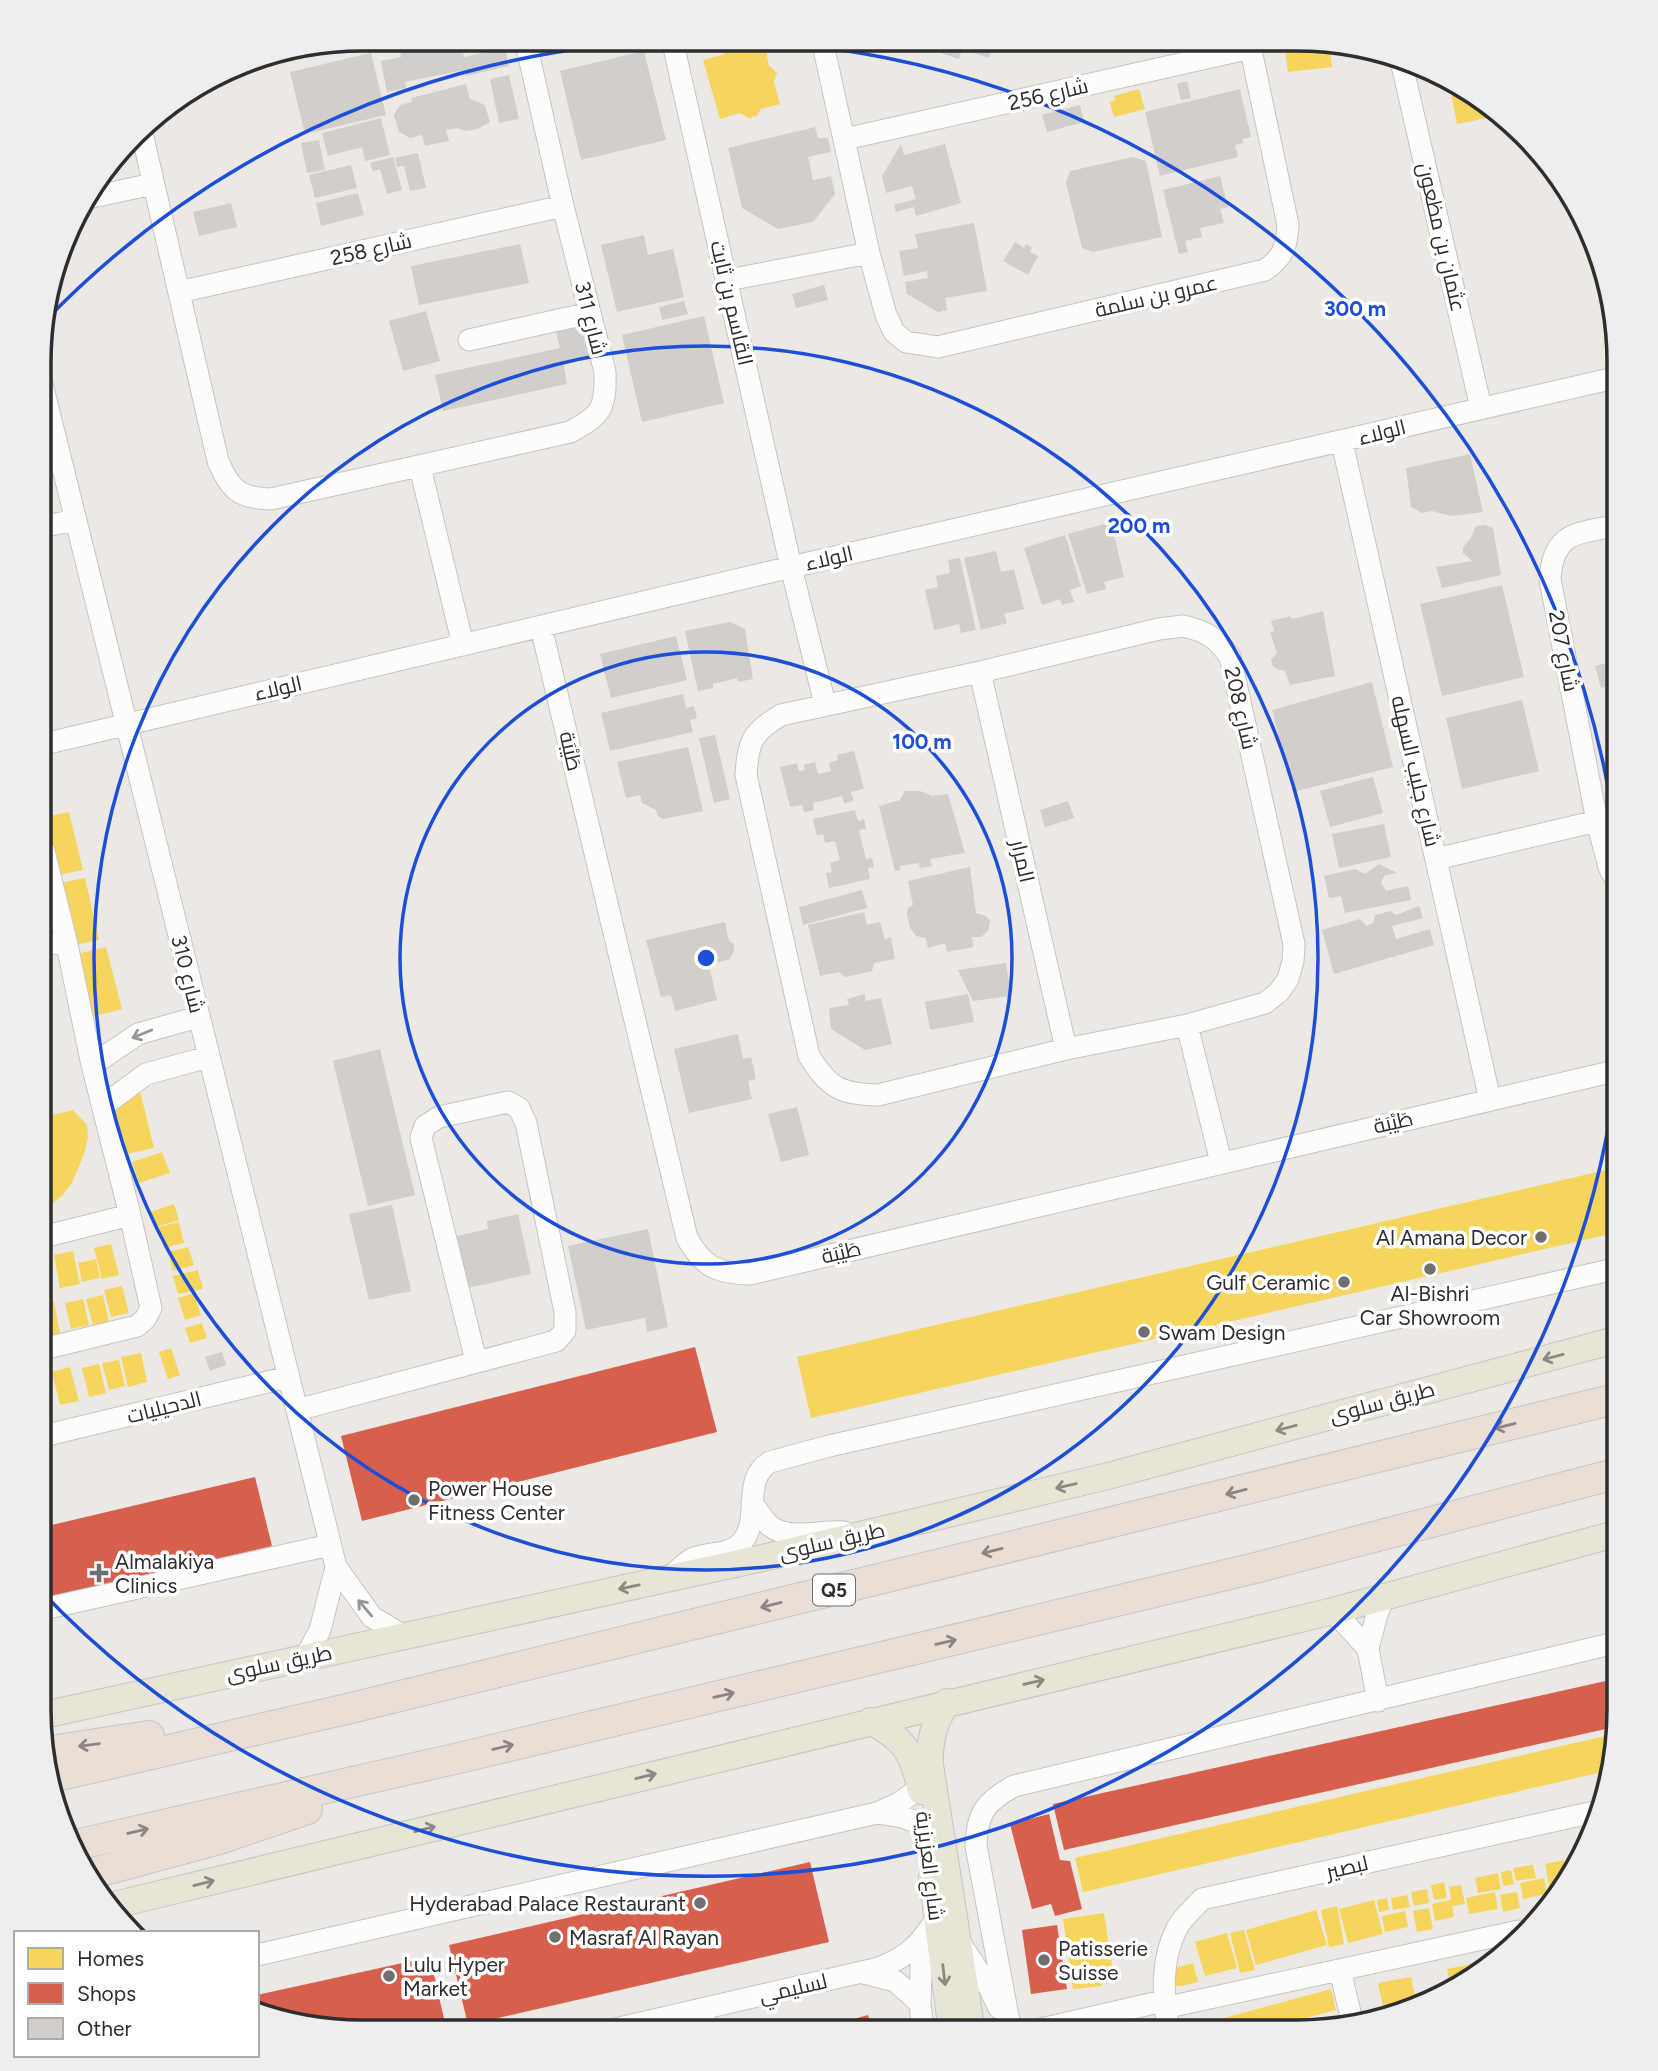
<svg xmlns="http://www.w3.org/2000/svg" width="1658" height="2071" font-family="Figtree,Cairo,sans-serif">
<rect width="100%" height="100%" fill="#ece8e4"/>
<path fill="#f6d55c" d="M1284,41H1329L1332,67L1288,72Z
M736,44L747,48L765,45L769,66L777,73L774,82L780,104L761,109L757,116L749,118L740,113L720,119L703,60L725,54L727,47Z
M1449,83L1476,93L1497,116L1457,124Z
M1139,89L1145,109L1114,117L1110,102L1115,100L1114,96Z
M69,812L83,870L54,876L40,818Z
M85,878L99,940L70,946L56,884Z
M106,947L122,1009L87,1018L72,955Z
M40,966L47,987L40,989Z
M139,1087L154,1148L123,1155L108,1095Z
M73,1110L87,1125L88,1138L84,1154L72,1183L62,1196L40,1212V1118Z
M162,1152L170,1173L139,1183L132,1162Z
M1619,1167V1232L811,1418L797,1357Z
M174,1204L179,1220L156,1227L150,1212Z
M179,1222L184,1243L164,1248L159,1227Z
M111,1244L119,1275L102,1279L94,1248Z
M188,1247L194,1265L173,1271L168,1252Z
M73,1251L80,1284L60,1288L54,1255Z
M44,1257L52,1288L39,1291V1258Z
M96,1259L100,1278L82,1282L78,1263Z
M198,1270L203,1289L178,1294L173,1276Z
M122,1286L129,1313L111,1317L104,1290Z
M194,1293L201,1315L185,1320L178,1298Z
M103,1295L109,1322L93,1326L86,1299Z
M83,1299L89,1325L71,1329L65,1303Z
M54,1302L60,1333L40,1337L39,1305Z
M202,1323L207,1338L190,1343L185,1328Z
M171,1348L180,1375L168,1379L159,1352Z
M141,1353L147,1382L128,1387L121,1357Z
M119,1360L125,1386L109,1390L102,1363Z
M99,1364L106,1393L89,1397L82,1368Z
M70,1367L79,1401L60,1405L52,1372Z
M47,1373L53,1404L39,1407V1374Z
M1618,1733L1611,1770L1083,1892L1075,1858Z
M1564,1860L1569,1881L1565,1888L1552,1901L1545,1864Z
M1533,1865L1536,1878L1516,1881L1513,1868Z
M1511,1870L1514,1884L1503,1886L1501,1872Z
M1498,1873L1501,1889L1478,1893L1475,1878Z
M1544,1878L1547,1894L1523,1899L1520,1883Z
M1444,1882L1447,1898L1434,1900L1431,1885Z
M1461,1885L1465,1904L1452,1906L1454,1917L1435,1921L1432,1904L1451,1900L1449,1887Z
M1427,1889L1429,1903L1414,1906L1411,1892Z
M1495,1892L1498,1909L1469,1914L1466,1898Z
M1517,1892L1520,1908L1503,1912L1500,1895Z
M1407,1895L1410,1907L1393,1910L1391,1898Z
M1387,1898L1389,1910L1379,1912L1377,1900Z
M1374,1900L1383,1934L1348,1943L1339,1909Z
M1337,1906L1344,1944L1329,1947L1321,1910Z
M1429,1908L1433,1929L1417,1932L1413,1911Z
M1316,1910L1327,1945L1256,1965L1246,1930Z
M1405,1911L1408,1927L1385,1932L1382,1916Z
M1104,1913L1113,1972L1101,1986L1073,1989L1063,1919Z
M1244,1930L1255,1970L1240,1973L1230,1933Z
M1227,1933L1237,1968L1205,1976L1195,1942Z
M1488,1961L1466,1981L1450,1984L1447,1969Z
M1193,1963L1198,1982L1181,1986L1169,1985L1176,1968Z
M1411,1977L1416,2000L1383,2006L1378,1983Z
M1331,1989L1336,2010L1255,2032H1191L1190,2027Z"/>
<path fill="#d6604d" d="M695,1347L717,1432L362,1521L341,1436Z
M255,1477L272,1546L39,1601V1528Z
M1619,1678V1726L1064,1850L1053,1804Z
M1049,1814L1060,1860L1070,1861L1082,1909L1055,1916L1051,1904L1032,1909L1010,1824Z
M810,1862L829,1942L468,2025L449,1945Z
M1057,1925L1067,1989L1031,1994L1022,1930Z
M430,1957L447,2032H340L257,2015V1995Z
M868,2015L873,2032H811V2031Z"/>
<path fill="#d1cecb" d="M460,39L464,57L505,48L509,66L465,76L464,70L405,82L406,88L387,92L381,61L401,57L400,52Z
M852,40H884L886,47L856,55Z
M929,40H994L989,58L962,49L959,59L941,53L943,45Z
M1038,40L1056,41V44L1040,48Z
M644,51L666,140L581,160L560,71Z
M371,53L386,115L305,134L290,72Z
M509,75L519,119L499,123L490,79Z
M1187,81L1191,98L1181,100L1177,84Z
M466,84L470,99L485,105L490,122L477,129L466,131L457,128L446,130L449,141L425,146L422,135L410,138L399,132L394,115L400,105L412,102L411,98Z
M1240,89L1251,137L1242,139L1243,143L1235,145L1238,157L1160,176L1145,112Z
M1080,105L1084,122L1047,132L1042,115Z
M381,118L390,155L365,161L362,147L328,156L322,133Z
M815,127L818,138H828L831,152L808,157L813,180L831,176L835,194L813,222L778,229L742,208L728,148Z
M319,140L325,170L307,173L301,143Z
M901,144L904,155L945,144L961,203L916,216L914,207L896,212L894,205L916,199L912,186L886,193L882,176Z
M418,153L426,188L410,191L404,166L397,167L395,158Z
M393,157L402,190L387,194L380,169L373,171L370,163Z
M1133,157L1146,161L1162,237L1093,252L1082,248L1066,183L1070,171Z
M351,165L357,188L315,198L309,175Z
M1220,176L1228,207L1220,209L1224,223L1200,228L1202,237L1185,241L1188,252L1179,254L1163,190Z
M358,193L364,215L321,226L316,203Z
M231,203L237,227L199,236L193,212Z
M974,223L987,291L945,298L947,310L938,312L907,294L905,282L928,278L927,271L904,276L899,251L918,248L915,234Z
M644,235L648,255L673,249L684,297L617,312L601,245Z
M1015,242L1024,248L1026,244L1032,248L1030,252L1038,256L1028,275L1003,261Z
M520,244L529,283L419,305L411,266Z
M824,285L828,300L796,308L792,294Z
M684,301L688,314L662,320L659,307Z
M426,311L440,361L403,371L389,321Z
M704,316L724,403L642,422L622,335Z
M583,321L591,356L563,362L567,384L443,411L435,375L560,348L555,327Z
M1470,454L1483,512L1451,516L1432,511L1422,513L1411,507L1406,468Z
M1111,522L1124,577L1104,582L1106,589L1087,594L1068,534Z
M1485,525L1493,528L1501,575L1442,588L1436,567L1472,561L1463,553V547L1470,539L1476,526Z
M1065,535L1081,586L1070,590L1074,602L1062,605L1060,599L1042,605L1024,548Z
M996,551L1001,572L1014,569L1024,609L1004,614L1007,623L981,630L964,558Z
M960,558L976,630L961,633L959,624L934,630L925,590L938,587L936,576L950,573L948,560Z
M1502,585L1524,677L1442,696L1420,604Z
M1323,611L1335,676L1290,685L1285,671L1277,669L1272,665L1271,659L1277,653L1270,632L1274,631L1271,621L1290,616L1293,619Z
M730,622L745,629L753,679L738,682L737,678L713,684V688L698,691L685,631Z
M1619,632V698L1613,684L1601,688L1595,666L1610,662L1606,646L1615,642V633Z
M676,636L687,680L611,698L600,654Z
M41,649L50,685L41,686Z
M1372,682L1393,767L1293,792L1272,710Z
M683,694L686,708L694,706L697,718L690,720L693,732L610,751L601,713Z
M1522,700L1539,771L1462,789L1446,718Z
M715,735L730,799L714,803L699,738Z
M688,747L703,811L663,819L658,816L656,810L642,803L640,795L626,798L617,762Z
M854,751L864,789L851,792L854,801L844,803L842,796L813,803L814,810L804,812L802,805L790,807L780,767L797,763L799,771L805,770L804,765L815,762L818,774L831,771L829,763L838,760L837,755Z
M1373,777L1383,813L1330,827L1320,791Z
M905,791H920L932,796L948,794L965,853L930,859L932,866L920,868L919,863L899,866L901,870L895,871L879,806L900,800Z
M1068,801L1074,818L1045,827L1040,810Z
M855,810L858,821L864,819L866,829L859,830L866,859L872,858L874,867L868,868L870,879L829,888L826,873L832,872L830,863L840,860L835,841L825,843L823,834L817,836L813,819Z
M1384,824L1391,857L1339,868L1332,834Z
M1379,864L1397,873L1385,875L1381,882L1386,891L1408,886L1411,900L1345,913L1341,896L1329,898L1324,876L1355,869L1365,874Z
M970,867L976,913L986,916L990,921L988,931L981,937H972L973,947L947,952L945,943L928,948L926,938L916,936L910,928L907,914L908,908L913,905L908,881Z
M862,890L867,908L803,925L799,907Z
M1419,906L1423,918L1392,926L1396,939L1430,929L1434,945L1334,974L1322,930L1360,919L1367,926L1374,922L1375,915L1390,911L1396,915Z
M864,912L867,925L880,922L885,939L891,937L895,959L874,963L872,971L845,977L839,972L820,976L808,925Z
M725,922L729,941L734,944V951L730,959L709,965L717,1000L675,1011L671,995L661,997L646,940Z
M1006,963L1011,996L973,1001L958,970Z
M865,994V1001L881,998L892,1044L865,1050L831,1029L829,1008L849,1005L847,999Z
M968,994L974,1022L930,1030L925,1002Z
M738,1034L743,1059L751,1057L756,1079L748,1081L752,1099L689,1113L674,1049Z
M380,1049L415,1195L368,1206L333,1061Z
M797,1107L809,1155L781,1162L768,1114Z
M392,1205L411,1291L369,1300L349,1214Z
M518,1214L531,1274L463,1289L448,1238L488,1229L487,1221Z
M648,1229L668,1327L647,1332L645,1318L586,1330L568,1246Z
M222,1352L226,1365L210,1371L205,1357Z"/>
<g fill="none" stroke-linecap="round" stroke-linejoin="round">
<defs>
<path id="minor" d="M672,39L791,567L825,704
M822,40L869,253L886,315L894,332L906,342L938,347L1265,270C1283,258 1287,246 1288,225L1249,41
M1402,65L1481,408
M141,129L218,461C230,490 239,498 271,499L570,432C602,415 606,408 605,372L563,206L525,39
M845,139L1251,48
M83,199L153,184
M728,280L869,253
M179,292L563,206
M469,340L590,313
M41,380L336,1567L372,1617L406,1637
M1342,442L1490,1100
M420,467L463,645
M41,527L75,520
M1183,626C1206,631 1217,638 1230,657L1294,944L1293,961L1288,979L1279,992L1265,1003L1187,1025L1066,1049L878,1095C840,1094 829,1088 809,1056L746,775C748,742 752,732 781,715L980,672L1159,629Z
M541,627L687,1238C703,1267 717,1273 750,1274L1619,1070
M980,672L1066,1049
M40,745L791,567L1619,377
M1436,859L1597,821
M1619,886L1609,867L1597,821L1550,580C1553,530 1578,534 1619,525
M40,947L66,940
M1187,1025L1221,1162
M92,1065L138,1034L198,1017
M103,1106L146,1074L208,1057
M39,1238L130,1215
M39,1350L137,1326L145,1319L151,1308L130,1215L92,1065L66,940L44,851L40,847
M297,1410L556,1341L565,1331V1312L526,1123L519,1108L508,1102L439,1117L425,1126L421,1138L476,1361
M39,1437L288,1377
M752,1503C758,1510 763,1520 770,1526C789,1541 821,1530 844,1532
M669,1578C676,1573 683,1564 690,1560C705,1551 729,1557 742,1542C762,1518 741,1479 770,1462L829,1446L1619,1268
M39,1610L330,1545
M1329,1612L1343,1621L1368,1649
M305,1658L320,1630L336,1567
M1378,1701L1368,1649L1377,1614L1384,1597
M877,1813L902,1817L926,1825
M922,1941L920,2003L923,2032
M960,1943L989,1987L999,2008
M257,1955L877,1813L899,1803L920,1788
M1340,1970L1352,2021
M864,1973L895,1981L920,2003
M1163,2001L1173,2006L1519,1931
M701,2009L707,2032
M602,2032L879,1968C909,1956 919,1945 937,1918
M1011,2032L976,1846C977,1813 985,1802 1014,1786L1619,1642
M1028,2032L1163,2001
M1169,2032C1163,1997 1160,1961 1177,1928C1182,1918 1194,1908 1202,1899L1603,1810"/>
<path id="major" d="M947,1702C934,1723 929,1741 930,1765L972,2032
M39,1716L767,1557L1108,1476L1619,1339
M870,1721C905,1739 913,1753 921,1791
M932,1877L952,2032
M114,1905L1329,1612L1619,1533"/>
<path id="highway" d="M44,1752L149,1736
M48,1778L351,1708L1619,1398
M71,1846L463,1757L1255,1568L1619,1473
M86,1875L219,1839L307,1809"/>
</defs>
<use href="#minor" stroke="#c5c4c5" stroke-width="23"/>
<use href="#major" stroke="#c6c5c4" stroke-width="28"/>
<use href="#highway" stroke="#c6c5c4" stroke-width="32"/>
<use href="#minor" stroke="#fcfcfb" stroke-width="21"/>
<use href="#major" stroke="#e8e4d6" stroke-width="26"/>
<use href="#highway" stroke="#eadfd6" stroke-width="30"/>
</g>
<defs><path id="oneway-shaft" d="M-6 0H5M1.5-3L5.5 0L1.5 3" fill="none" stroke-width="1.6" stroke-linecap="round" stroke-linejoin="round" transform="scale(1.75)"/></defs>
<g stroke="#959594">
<use href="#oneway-shaft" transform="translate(142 1034) rotate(158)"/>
<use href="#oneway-shaft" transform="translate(365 1608) rotate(-130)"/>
</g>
<g stroke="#8b8982">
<use href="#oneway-shaft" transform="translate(1553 1357) rotate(165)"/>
<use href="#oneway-shaft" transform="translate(1286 1428) rotate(165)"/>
<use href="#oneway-shaft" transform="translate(1066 1486) rotate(167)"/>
<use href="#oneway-shaft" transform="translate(629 1587) rotate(168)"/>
<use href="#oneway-shaft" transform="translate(1034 1682) rotate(-13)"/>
<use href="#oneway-shaft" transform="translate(646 1776) rotate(-14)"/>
<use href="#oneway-shaft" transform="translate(425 1829) rotate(-14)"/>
<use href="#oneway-shaft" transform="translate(204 1883) rotate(-14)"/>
<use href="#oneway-shaft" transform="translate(944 1975) rotate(83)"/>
</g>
<g stroke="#8c8682">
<use href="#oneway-shaft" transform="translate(1505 1426) rotate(166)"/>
<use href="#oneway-shaft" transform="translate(1236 1492) rotate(166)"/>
<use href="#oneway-shaft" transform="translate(992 1551) rotate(166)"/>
<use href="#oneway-shaft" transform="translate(771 1605) rotate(166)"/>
<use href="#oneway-shaft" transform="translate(946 1642) rotate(-13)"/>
<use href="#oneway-shaft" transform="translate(724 1695) rotate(-13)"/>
<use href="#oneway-shaft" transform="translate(89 1745) rotate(172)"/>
<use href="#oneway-shaft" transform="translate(503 1747) rotate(-13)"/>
<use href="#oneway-shaft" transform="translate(138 1831) rotate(-13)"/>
</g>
<g fill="none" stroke="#1d4ed8" stroke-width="3.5">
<circle cx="706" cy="958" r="306"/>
<circle cx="706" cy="958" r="612"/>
<path d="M1619 1054A918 918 0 0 1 40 1590M46 320A918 918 0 0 1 1619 862"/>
</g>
<g fill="#706f6e" stroke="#fff" stroke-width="2.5">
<circle cx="1541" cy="1237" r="7"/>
<circle cx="1430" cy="1269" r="7"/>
<circle cx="1344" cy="1282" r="7"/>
<circle cx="1144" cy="1332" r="7"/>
<circle cx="414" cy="1500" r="7"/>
<path d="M95.5 1562.5h7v7h7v7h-7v7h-7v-7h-7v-7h7z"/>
<circle cx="700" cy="1903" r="7"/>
<circle cx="555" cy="1937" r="7"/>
<circle cx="1044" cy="1960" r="7"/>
<circle cx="389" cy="1976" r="7"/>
</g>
<g text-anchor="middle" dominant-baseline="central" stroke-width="7" stroke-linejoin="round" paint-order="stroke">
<rect fill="#fff" stroke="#6d6d6d" stroke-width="2" x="813" y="1574.5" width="42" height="31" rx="5"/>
<g font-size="19" font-weight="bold" fill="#2e2e2e">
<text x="834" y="1590">Q5</text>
</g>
<g font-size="21" fill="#2e2e2e" stroke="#fff">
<text transform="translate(1048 94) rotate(-13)">شارع 256</text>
<text transform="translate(1442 237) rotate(77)">عثمان بن مظعون</text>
<text transform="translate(371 249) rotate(-13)">شارع 258</text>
<text transform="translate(1156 296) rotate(-13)">عمرو بن سلمة</text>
<text transform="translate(732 303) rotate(77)">القاسم بن ثابت</text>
<text transform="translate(591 318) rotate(76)">شارع 311</text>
<text transform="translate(1382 432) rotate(-14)">الولاء</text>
<text transform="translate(829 558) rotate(-13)">الولاء</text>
<text transform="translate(1564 651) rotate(79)">شارع 207</text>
<text transform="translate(278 688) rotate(-13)">الولاء</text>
<text transform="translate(1241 708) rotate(77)">شارع 208</text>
<text transform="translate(571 751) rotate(77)">طَيْبَة</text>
<text transform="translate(1416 771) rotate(77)">شارع جليب السهله</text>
<text transform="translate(1023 861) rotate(77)">المرار</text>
<text transform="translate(188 974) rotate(76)">شارع 310</text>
<text transform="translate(1393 1122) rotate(-13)">طَيْبَة</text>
<text transform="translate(841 1252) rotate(-13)">طَيْبَة</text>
<text transform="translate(1382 1402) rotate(-15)">طريق سلوى</text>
<text transform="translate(164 1407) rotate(-14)">الدحيليات</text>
<text transform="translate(832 1541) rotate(-13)">طريق سلوى</text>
<text transform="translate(279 1663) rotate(-12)">طريق سلوى</text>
<text transform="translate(930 1866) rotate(83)">شارع العزيزية</text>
<text transform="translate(1347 1867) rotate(-13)">لبصير</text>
<text transform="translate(793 1988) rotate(-13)">لسليمي</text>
</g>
<g font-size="21" fill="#2e2e2e" stroke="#fff" text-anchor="start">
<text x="1527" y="1237" text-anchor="end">Al Amana Decor</text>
<text x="1330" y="1282" text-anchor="end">Gulf Ceramic</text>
<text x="1430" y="1293" text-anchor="middle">Al-Bishri<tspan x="1430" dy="24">Car Showroom</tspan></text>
<text x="1158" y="1332">Swam Design</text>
<text x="428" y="1488">Power House<tspan x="428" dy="24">Fitness Center</tspan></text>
<text x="115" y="1561">Almalakiya<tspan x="115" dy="24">Clinics</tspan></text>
<text x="686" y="1903" text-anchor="end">Hyderabad Palace Restaurant</text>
<text x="569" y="1937">Masraf Al Rayan</text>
<text x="1058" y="1948">Patisserie<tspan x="1058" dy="24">Suisse</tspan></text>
<text x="403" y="1964">Lulu Hyper<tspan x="403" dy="24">Market</tspan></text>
</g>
</g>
<path d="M0 0H1658V2071H0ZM362 51H1296A311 311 0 0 1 1607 362V1709A311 311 0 0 1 1296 2020H362A311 311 0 0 1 51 1709V362A311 311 0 0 1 362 51Z" fill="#eee" fill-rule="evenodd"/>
<path fill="none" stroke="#2e2e2e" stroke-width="3.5" d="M362 51H1296A311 311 0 0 1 1607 362V1709A311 311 0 0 1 1296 2020H362A311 311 0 0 1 51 1709V362A311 311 0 0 1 362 51Z"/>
<circle cx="706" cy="958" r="10" fill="#1d4ed8" stroke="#fff" stroke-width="3.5"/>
<g font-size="21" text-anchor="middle" font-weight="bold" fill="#1d4ed8" stroke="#fff" stroke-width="7" stroke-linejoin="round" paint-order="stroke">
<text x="1355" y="316">300 m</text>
<text x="1139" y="533">200 m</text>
<text x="922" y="749">100 m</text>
</g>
<rect x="14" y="1931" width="245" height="126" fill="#ffffff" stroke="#ababab" stroke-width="2"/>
<rect x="28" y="1948" width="35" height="21" fill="#f6d55c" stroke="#ababab" stroke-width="2"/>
<text x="77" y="1966" font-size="21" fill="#2e2e2e">Homes</text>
<rect x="28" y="1983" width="35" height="21" fill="#d6604d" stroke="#ababab" stroke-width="2"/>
<text x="77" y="2001" font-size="21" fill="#2e2e2e">Shops</text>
<rect x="28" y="2018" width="35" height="21" fill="#d1cecb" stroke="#ababab" stroke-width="2"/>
<text x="77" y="2036" font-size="21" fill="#2e2e2e">Other</text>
</svg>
